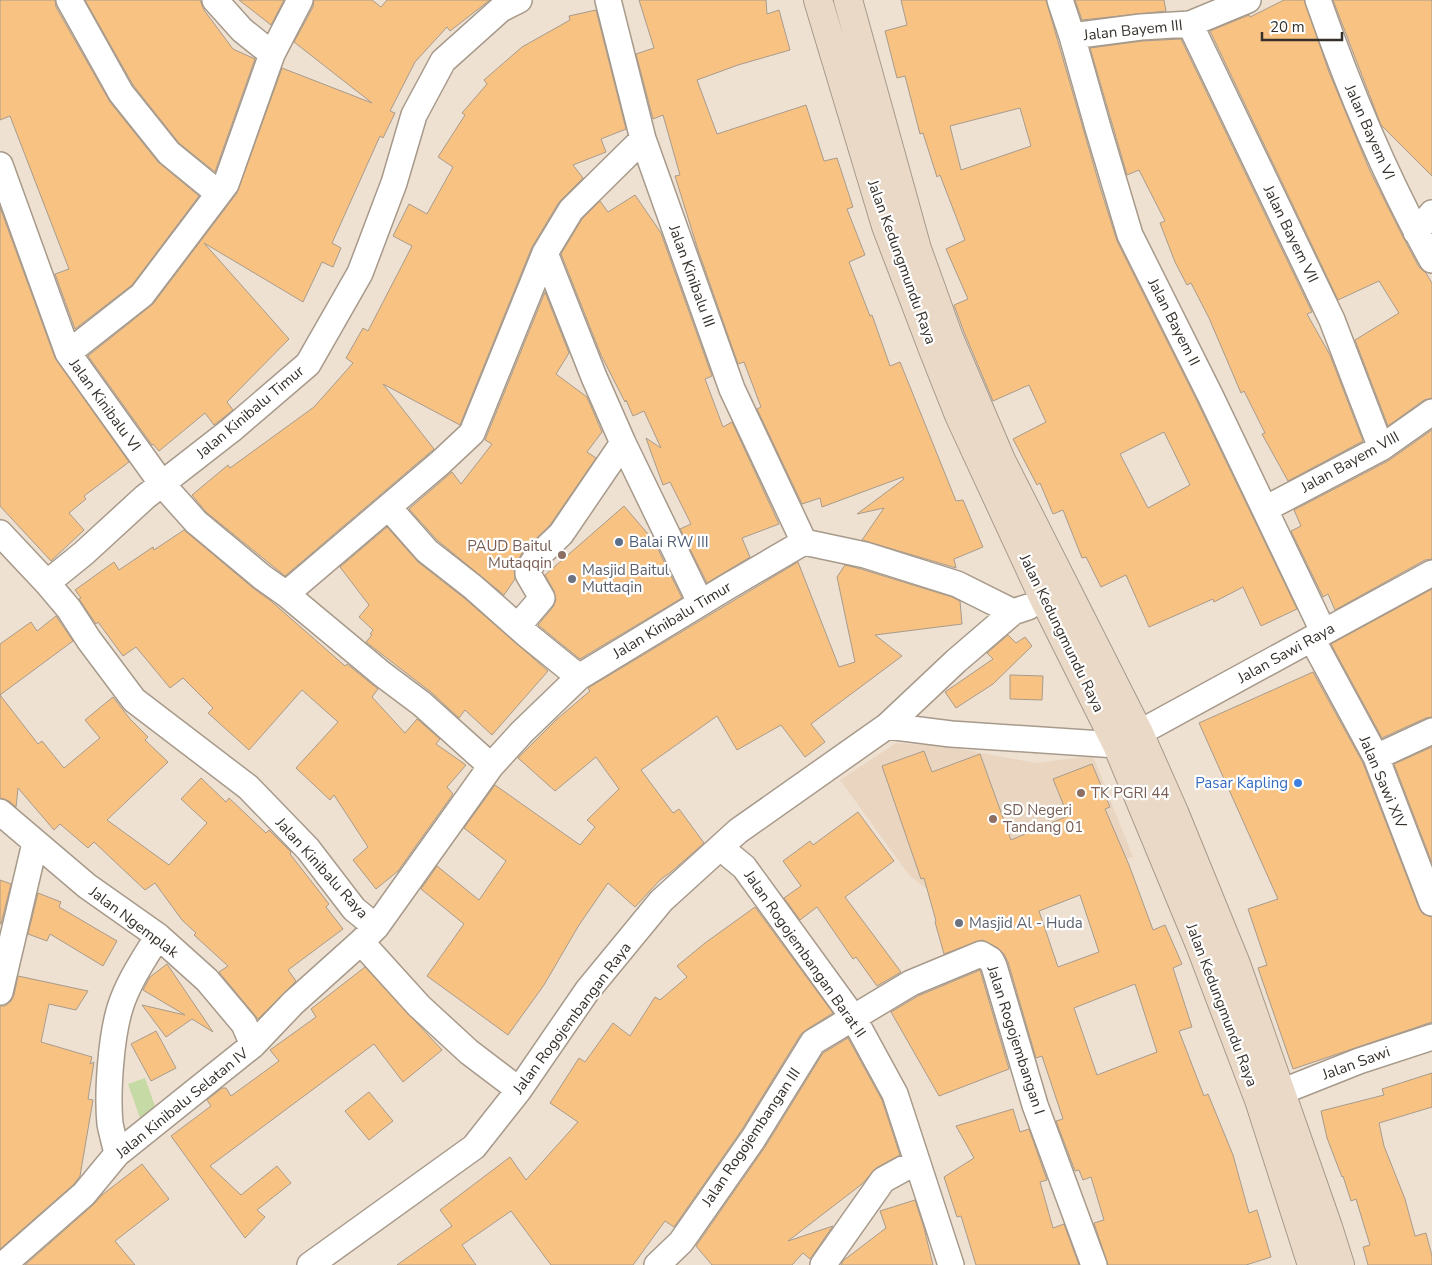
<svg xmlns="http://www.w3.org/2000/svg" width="1432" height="1265" font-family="'Nunito Sans',sans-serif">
<rect width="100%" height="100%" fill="#efe1d1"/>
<path fill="#e9d5c0" d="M896,743L944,746L1036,763L1093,756L1133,857L1072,877L979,880L925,888L909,875L840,780Z"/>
<path fill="#c5daa4" d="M145,1078L157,1112L140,1118L128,1084Z"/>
<path fill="#f8c283" stroke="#a89b8c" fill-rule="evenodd" d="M0,0H55L56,7L110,102L158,162L199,196L132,285L75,329L55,274L69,269L10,116L0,120Z
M85,0H200L204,10L233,49L255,59L215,172L179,143L133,85Z
M239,0H284L271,25Z
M314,0H372L381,7L387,0H490L450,31L447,27L415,62L390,111L395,113L383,138L380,136L332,243L341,248L333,267L322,262L303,302L204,243L289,339L227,402L233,410L214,425L205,413L159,451L153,444L152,445L88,356L153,304L237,193L282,68L372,103L294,42L313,7Z
M639,0H766L767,14L779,10L790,50L738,65L697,80L717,134L806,105L824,161L837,158L853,207L847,209L865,255L849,262L870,316L872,315L890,366L900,362L956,501L963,500L983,547L954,559L956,568L862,540L884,508L857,514L904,479L903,477L822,507L820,498L802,504L757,409L761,407L744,362L738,364L698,250L675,176L680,175L663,115L653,119L636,54L654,48Z
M901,0H1046L1100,187L1117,241L1197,401L1297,609L1261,626L1243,587L1214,602L1213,599L1149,627L1126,575L1101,587L1086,557L1082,558L1063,510L1053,514L1040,483L1037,485L1013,439L1046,422L1029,385L993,401L964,332L954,305L968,299L946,249L965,240L940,175L937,177L923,133L920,134L905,76L897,78L885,31L907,25ZM1020,108L1031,146L961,170L950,126ZM1164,432L1190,485L1148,508L1120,454Z
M1075,0H1164L1166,11L1082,20Z
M1284,0H1304L1329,72L1370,171L1403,237L1419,267L1426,273L1432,283V398L1424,400L1388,426L1355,340L1399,313L1379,281L1338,300L1210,31L1249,15L1250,17Z
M1333,0H1432V176L1381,125Z
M596,10L626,129L601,139L606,152L573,165L583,178L559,202L532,247L460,425L383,384L434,449L285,576L206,512L192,495L228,465L230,468L314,407L353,363L346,358L363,328L368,331L412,246L393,236L409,204L427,214L453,167L438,157L465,115L462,113L487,84L484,80L522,47L570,20L569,16Z
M1181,39L1312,312L1307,314L1330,355L1363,441L1288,481L1262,434L1265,433L1244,391L1241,393L1209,318L1191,283L1187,285L1175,262L1160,223L1165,221L1139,170L1127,175L1090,48L1142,41Z
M635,195L661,233L712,376L705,379L723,427L732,422L779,524L742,538L750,557L707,583L680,529L691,524L670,482L663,485L652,455L646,438L661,448L644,411L633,416L626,400L625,402L601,355L561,254L582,219L600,201L608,212Z
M0,207L55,358L129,462L84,496L86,499L69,513L84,530L51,561L0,506Z
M545,292L569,353L556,374L587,397L602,432L587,452L596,458L550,525L524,550L516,563L514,570L515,579L504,595L437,540L409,509L452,472L461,484L492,444L485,440Z
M1432,430V559L1425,560L1335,610L1328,594L1323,597L1291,531L1301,526L1294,510L1388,461Z
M624,506L654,541L682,598L580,659L538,625L553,607L556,600L554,591L545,575Z
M387,527L418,562L464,598L548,671L492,735L465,710L459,718L432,693L366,642L372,635L370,634L373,630L359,617L369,605L340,567Z
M184,530L253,588L271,601L345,666L347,664L378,689L372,697L405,733L417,719L440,739L436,744L466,765L447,787L453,794L398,871L376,889L353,860L368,847L334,795L330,800L296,768L338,722L302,690L249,750L208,713L213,708L183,678L170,688L136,647L123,656L98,622L96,624L79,599L81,598L75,590L114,562L119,570L153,547L154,550Z
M798,562L839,667L855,662L837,577L845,565L861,569L952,597L960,601L962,624L875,635L902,656L811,724L825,742L805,757L781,725L737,750L717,716L641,770L673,813L679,809L704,843L671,872L660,880L635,907L608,883L579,925L544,985L508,1035L427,976L464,924L421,889L437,866L479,900L506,861L464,828L495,785L580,845L595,827L587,820L619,789L596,757L555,791L518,758L556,720L590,691L588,688Z
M1432,589V717L1426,718L1382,738L1331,644Z
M56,616L73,641L0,695L38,744L42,741L64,768L100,738L85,720L113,697L130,719L148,737L145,740L168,762L107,820L169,865L207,823L181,799L201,778L226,802L229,798L266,833L269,830L291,852L290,854L329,904L326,907L343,929L288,970L296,981L258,1019L219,972L228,966L194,935L196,933L182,920L155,883L145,890L94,842L88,848L60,824L54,830L18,788L16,807L9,801L0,798V644L31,622L37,631Z
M1008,635L1016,643L1025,637L1032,646L993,684L956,708L945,692L993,659L987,653Z
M1313,672L1363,763L1419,908L1423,914L1432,917V1022L1293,1069L1258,968L1267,965L1248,909L1278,899L1199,723Z
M1010,675L1043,676L1042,700L1010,699Z
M1432,747V863L1394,764Z
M924,751L932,772L980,754L1011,840L1068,816L1053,779L1092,764L1110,807L1105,809L1129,865L1153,930L1165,925L1182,964L1173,968L1192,1027L1179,1031L1204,1096L1208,1094L1233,1155L1249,1213L1257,1210L1271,1257L1246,1265H1108L1094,1223L1104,1220L1091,1177L1083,1180L1079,1170L1075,1171L1056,1121L1063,1119L1042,1056L1036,1058L1008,962L1004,954L998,948L982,940L944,954L935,922L936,921L924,878L921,879L882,766ZM1080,895L1099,952L1058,967L1039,911ZM1135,984L1157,1052L1097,1075L1074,1008Z
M858,812L894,861L845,897L901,972L877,986L856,957L853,959L817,907L800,920L784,898L801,886L783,861L810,841L813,845Z
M0,880L11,884L1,924H0Z
M38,893L61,902L59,907L117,941L103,966L50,934L47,941L28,934Z
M755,907L833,1013L806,1030L801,1034L741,1131L674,1227L665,1221L633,1265H551L511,1211L462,1245L476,1265H397L452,1226L440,1210L510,1157L526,1180L578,1122L550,1103L579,1058L585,1062L613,1023L630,1036L655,997L660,1000L687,977L677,966L705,943Z
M167,964L213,1032L192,1019L166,1037L142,1005L185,1015L143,990L150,977Z
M365,967L442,1050L403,1082L374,1044L210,1166L241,1195L277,1166L291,1183L257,1210L265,1217L245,1238L171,1136L211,1106L207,1100L222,1088H226L231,1096L279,1061L270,1050L316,1017L311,1009Z
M980,970L1009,1069L939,1096L891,1012L918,996Z
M18,976L88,991L76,1010L49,1004L41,1042L92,1057L90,1064L94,1062L88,1099L93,1100L80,1176L74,1184L0,1249V1006H5L11,1001L14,995Z
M156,1031L176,1068L151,1081L131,1044Z
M848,1038L882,1100L900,1155L876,1168L862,1184L788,1241L833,1226L810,1259L803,1253L792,1265H712L696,1246L765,1147L823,1053Z
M1432,1073V1107L1379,1123L1384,1146L1405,1199L1415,1236L1426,1233L1432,1256V1265H1368L1363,1247L1370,1245L1356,1199L1351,1201L1343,1176L1342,1177L1327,1138L1321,1111L1384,1095L1382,1089Z
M369,1092L393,1121L369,1140L345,1111Z
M1013,1109L1020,1132L1029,1129L1047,1180L1040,1182L1053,1228L1064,1224L1079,1265H976L961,1216L957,1217L944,1177L974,1158L956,1126Z
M142,1164L169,1199L115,1241L135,1265H25L93,1205L102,1195Z
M915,1200L924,1228L933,1265H841L844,1260L886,1228L880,1211Z"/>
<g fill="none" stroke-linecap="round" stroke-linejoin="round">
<defs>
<path id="street" d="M69,0L121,93L169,153L218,193
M215,0L242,30L272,54
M608,0L643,139L732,389L804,542
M1060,0L1072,36L1098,128L1130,235L1210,395L1323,631
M1318,0C1349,89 1385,177 1432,260
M1190,24L1332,320L1381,448
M1072,36L1141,27L1190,24L1248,0
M0,165L68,353L162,484L196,522L262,577L286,594
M1416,232L1432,213
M545,253L594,377L623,443L700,602
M68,353L142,295L226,184L272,54L300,0
M389,508L427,551L473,587L526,634L579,677
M1265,509L1381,448L1432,412
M0,533L47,583L69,609L89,640L134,700L248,787L308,849L354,909L376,927L361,942L419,1006L469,1052L519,1090
M47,583L84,553L145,497L231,430L308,364L360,273L394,183L414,115L443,61L501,9L519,0
M518,626L542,598L528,574V570L536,558L561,534L623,443
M1312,639L1376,757L1432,903
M887,726L951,734L1117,745L1432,573
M1376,757L1432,731
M491,766L422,704L382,674L286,594L440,463L472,433L545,253L571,210L643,139
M0,812L87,886L158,936L207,980L244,1024L253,1045
M721,848L744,867L853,1017L895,1094L951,1265
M376,927L491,766L522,732L579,677L727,587L804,542L865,555L957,584L1013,612L1028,607
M0,992L35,843
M1281,1092L1359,1061L1432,1037
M117,1154C115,1144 112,1134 110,1124C107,1093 111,1037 120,1008C128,982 144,959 158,936
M3,1265L84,1194L117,1154L253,1045L293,1003L361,942
M310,1265L474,1147L519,1090L587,991L661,901L738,831L887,726L956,661L1013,612
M657,1265L681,1242L753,1139L813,1042L911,983L981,954L991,960L994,966L1035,1105L1094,1265
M823,1265L883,1180L903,1169L917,1164"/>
<path id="secondary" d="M818,0L886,226L934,352L959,415L1045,601L1117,745L1200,945L1259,1100L1312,1265
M848,0L917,249L949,338L1001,460L1139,733L1174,812L1236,964L1328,1227L1340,1265"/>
</defs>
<use href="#street" stroke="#a79a8b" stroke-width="28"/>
<use href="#secondary" stroke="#a79a8b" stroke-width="30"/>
<use href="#street" stroke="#fff" stroke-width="25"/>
<use href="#secondary" stroke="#ead9c7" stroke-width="28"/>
</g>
<circle fill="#5c6f8a" stroke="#fff" stroke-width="2" cx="619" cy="542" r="5"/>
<g fill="#8d6e63" stroke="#fff" stroke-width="2">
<circle cx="562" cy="555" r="5"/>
<circle cx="1081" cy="793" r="5"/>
<circle cx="993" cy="819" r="5"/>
</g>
<g fill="#6b7280" stroke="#fff" stroke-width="2">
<circle cx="572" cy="579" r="5"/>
<circle cx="959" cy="923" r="5"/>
</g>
<circle fill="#3f7fe0" stroke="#fff" stroke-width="2" cx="1298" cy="783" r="5"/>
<g text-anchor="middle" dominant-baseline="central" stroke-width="4.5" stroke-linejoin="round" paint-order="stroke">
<g font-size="15" fill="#36302a" stroke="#fff">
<text transform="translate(1133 30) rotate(-6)">Jalan Bayem III</text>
<text transform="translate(1370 132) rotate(66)">Jalan Bayem VI</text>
<text transform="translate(1291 234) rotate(64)">Jalan Bayem VII</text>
<text transform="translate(902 262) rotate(70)">Jalan Kedungmundu Raya</text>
<text transform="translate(692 276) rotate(70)">Jalan Kinibalu III</text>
<text transform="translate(1174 322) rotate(63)">Jalan Bayem II</text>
<text transform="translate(105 405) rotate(54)">Jalan Kinibalu VI</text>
<text transform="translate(250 412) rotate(-40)">Jalan Kinibalu Timur</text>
<text transform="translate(1350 462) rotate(-29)">Jalan Bayem VIII</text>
<text transform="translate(672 620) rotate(-31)">Jalan Kinibalu Timur</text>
<text transform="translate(1062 633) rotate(64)">Jalan Kedungmundu Raya</text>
<text transform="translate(1286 653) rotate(-29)">Jalan Sawi Raya</text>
<text transform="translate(1383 782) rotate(67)">Jalan Sawi XIV</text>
<text transform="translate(322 868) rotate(48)">Jalan Kinibalu Raya</text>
<text transform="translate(134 922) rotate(37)">Jalan Ngemplak</text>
<text transform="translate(805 954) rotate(55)">Jalan Rogojembangan Barat II</text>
<text transform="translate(1222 1005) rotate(69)">Jalan Kedungmundu Raya</text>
<text transform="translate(572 1018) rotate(-53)">Jalan Rogojembangan Raya</text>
<text transform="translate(1016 1040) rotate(72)">Jalan Rogojembangan I</text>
<text transform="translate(1356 1063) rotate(-20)">Jalan Sawi</text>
<text transform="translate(182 1103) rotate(-39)">Jalan Kinibalu Selatan IV</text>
<text transform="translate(751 1137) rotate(-56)">Jalan Rogojembangan III</text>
</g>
<g font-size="15" fill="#4e5e75" stroke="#fff" text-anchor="start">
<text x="629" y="542">Balai RW III</text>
</g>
<g font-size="15" fill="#785e54" stroke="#fff" text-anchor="start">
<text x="552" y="546" text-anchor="end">PAUD Baitul<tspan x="552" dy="17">Mutaqqin</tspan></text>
<text x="1091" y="793">TK PGRI 44</text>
<text x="1003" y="810">SD Negeri<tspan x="1003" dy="17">Tandang 01</tspan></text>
</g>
<g font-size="15" fill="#5b616d" stroke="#fff" text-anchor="start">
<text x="582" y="570">Masjid Baitul<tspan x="582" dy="17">Muttaqin</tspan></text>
<text x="969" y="923">Masjid Al - Huda</text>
</g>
<g font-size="15" fill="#366cbe" stroke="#fff" text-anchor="end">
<text x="1288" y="783">Pasar Kapling</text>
</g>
</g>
<path d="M1262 32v8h80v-8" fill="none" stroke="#36302a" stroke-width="2.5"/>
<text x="1270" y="32" font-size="15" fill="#36302a" stroke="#ffffff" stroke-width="4" paint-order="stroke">20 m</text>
</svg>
